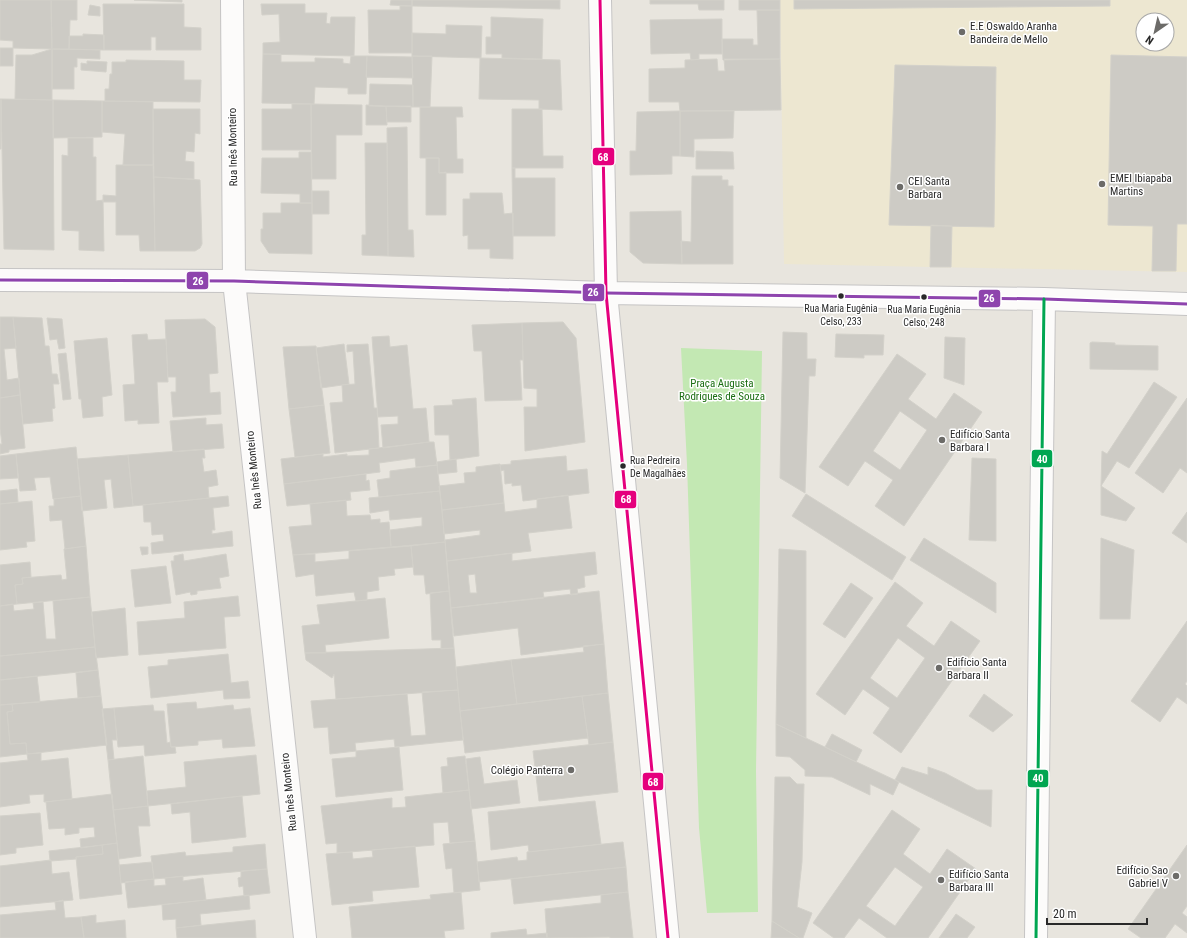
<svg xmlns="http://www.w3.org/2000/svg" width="1187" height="938" font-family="'Roboto Condensed',sans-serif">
<rect width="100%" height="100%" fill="#e8e5de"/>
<path fill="#ede7d1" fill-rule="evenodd" d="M780,0H1187V272L784,264ZM1143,20H1167V44H1143Z"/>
<path fill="#c3e8b3" d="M681,348L762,351L756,771L758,912L707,913L699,828L687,464Z"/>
<path fill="#cdcbc5" stroke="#d3d1ca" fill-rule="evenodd" d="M0,0H51L52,49L13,48V41L0,40Z
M51,0H77V20H70L69,49H52Z
M134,0H182V2Z
M391,0H412V6L390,5Z
M412,0H560V9L412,6Z
M650,0H724V10H699L698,4H650Z
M739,0H780V10H739Z
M794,0H1110V6L794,9Z
M103,4H184V27L201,28V50H156V37H151V50H104Z
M261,4H305V13H327L326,23L330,24L331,17H355L354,56L263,54V43L280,42L279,14L262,15Z
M90,5L100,7V16L88,15Z
M400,6H412V53H369L368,10H400Z
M757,10H780V59L723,60L722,39H753V45H758Z
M491,17L543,19L542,59L502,58V54H486V37H491Z
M722,19V54H699V59L691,60L690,53L651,54L650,20Z
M446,25L482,26L481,58L412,56V33L446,34Z
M83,34L104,35V50L69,49V36H83Z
M0,48H13V66H0Z
M52,49V100L15,99L16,55H32Z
M52,49L100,50V59L77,58V67H74V89H52Z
M263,54H281V62H315V58L343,59V63L350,64L351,56H367L366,94H348V88L315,87L314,104L262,103Z
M1111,55L1187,57V224H1177L1176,271H1152L1153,226L1108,225Z
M367,56L412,57L413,78L366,77Z
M412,56H432L430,107H413Z
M480,58L560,60L562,110L539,109V100L479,99Z
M717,59L718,71H725L724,59H780L781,110L680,111L679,102H649V69L685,68V60Z
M126,60L184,61V80H201L200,102L105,101V89H109L110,74H112V62H126Z
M87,61L107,62L106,72L81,70V63L87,64Z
M895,65L996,67L994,227L889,225Z
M370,84L413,85V107L369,106Z
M0,99H1V149H0Z
M1,99L53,100L54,250L4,249Z
M53,100L102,101V137L53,138Z
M102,101L153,102V165H123L125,134L102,132Z
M292,104H311V150H262V109H292Z
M311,104L362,105V135H336V179H312Z
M366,105L386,106L387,125H366Z
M386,106H411V122H387Z
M420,107H462L463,117H456L457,159H463V173H439V158H420Z
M153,109H200V134L195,133L194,152L186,151L185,161L194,162V179L154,177Z
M512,109H542L543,156H563V168H512Z
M680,111V156H672V174L630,175V151H636L637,112Z
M680,111H734L733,138L694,139V157L680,156Z
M407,127L408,230H413L414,257L388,256L387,128Z
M68,138H93V157H96V201L103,200L104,251L79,250V231L62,230V155L68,156Z
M365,143H387L388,256L362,255V235H366Z
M696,151L733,152L734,169H696Z
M299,152H311L312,203H300V194L261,193L262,158H299Z
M426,158H439V173L446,172V215H426Z
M116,165H153L155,251H140L139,235H116V202H103V195L116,196Z
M512,168H515V178H555V236H513Z
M692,176H722V180H728V186H733V264H682L681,241L691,242Z
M154,177L200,180L202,244L200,248L195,251H155Z
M312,191H329V214H312Z
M470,193H502L504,214L513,213V259L490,258V249H468V235L463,236V199H470Z
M281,203H312V254L269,253L261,241V229H263V213H281Z
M681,211L682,264L643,263L630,252V212Z
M931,225L952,226L951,267H930Z
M0,317H13L16,348L4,349L7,380L19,378L20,395L0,398Z
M13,317L42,318L45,346H49L52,374H57L59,384H53L55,408L52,409L53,421L23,424Z
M47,318L62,319L65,348L59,349L57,339L50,340Z
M205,319L215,327L218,373L209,374L210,393L220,392L221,414L173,417L171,392H176V377H168L165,320Z
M563,322L576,338L585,442L525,451L524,407H537V389L524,388L522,323Z
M522,323L523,360H520L522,400L485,401L482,351H474L472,325Z
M783,332L807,333V359H816L815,376H809L805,493L780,478Z
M147,334L148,340L166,339L168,382H157L159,423L138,424V420L125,421L123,385L135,384L132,335Z
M836,334L884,335L883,355H864V358L835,357Z
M389,336L390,347L407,345L413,409L426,408L429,442L383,448L381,425L398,424V416L378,417L372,337Z
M945,337L965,338L964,385L944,378Z
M107,338L112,395L102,397L103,416L83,418L81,399H79L74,341Z
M1092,342L1115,343V345L1158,346V370L1090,369V343Z
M344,344L349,384L321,388L316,348Z
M368,344L374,408H377L379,448L335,453L330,403L343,402L342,385L355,384L353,351L347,352V345Z
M316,346L324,405L289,409L283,347Z
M66,353L71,399L63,400L58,354Z
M897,354L926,374L908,399L936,419L954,393L982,412L904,526L875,506L893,480L865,461L848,486L819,467ZM900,411L927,430L900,470L873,451Z
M1154,382L1177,397L1129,468L1117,461L1101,486L1102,451L1107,454Z
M20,395L25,448L9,450V452L0,454V444H2L0,429V398Z
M476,398L479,456L450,460L449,435H435L434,406L453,405L452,400Z
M1187,398V473L1180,468L1163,493L1135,473Z
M324,405L330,453L295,457L289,409Z
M206,418V425L222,424L224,448L173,452L170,421Z
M429,442H434L437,465L416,467L415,458L379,463L380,472L284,484L281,459L323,454V457L347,454V456L369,455V449Z
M76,447L81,496L53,499L50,477L34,478L36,490L20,491L16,454Z
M204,449L205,458H202L204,472L216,470L218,485L208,487L209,498L133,506L128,455Z
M16,454L18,478L0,479V456Z
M128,455L133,506L114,508L111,479L104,480L107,508L82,511L77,459Z
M566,456L567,471L587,469L589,493L523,501L521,485L512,486V483L505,484L504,470L501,471L500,465L511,464V461Z
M972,458L996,459V541L969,540Z
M456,459L457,472L438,474L437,462Z
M500,464L504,503L442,510L439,486L465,483L464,473L476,472V467Z
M437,465L440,491L379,497L377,480L390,478V471Z
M366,474V481L369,480L370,490L350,492L351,500L287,506L284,484Z
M1101,486L1135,508L1126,521L1101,515Z
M17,489L18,502L0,504V491Z
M440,491L445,542L391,547L390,530L422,526V517L390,520L389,510L370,513L369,498Z
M806,494L906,557L892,580L792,516Z
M568,495L572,528L528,533L531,551L447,561L445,540L480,535V530L444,534L442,510L504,503L505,512L537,508V499Z
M81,496L86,546L65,549L62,520L50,521L49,506H54V499Z
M228,496L229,506L213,508L215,530H212V534L232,531L233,546L152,554L151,543L164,541L163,534L152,535L151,522H144L143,505Z
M346,500L347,516L370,515L371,520L380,519V523L389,522L391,547L293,555L289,527L312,525L310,504Z
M32,501L35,541L26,542L27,547L0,550V504Z
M1187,512V543L1172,533Z
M924,538L996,583V613L910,560Z
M1101,538L1134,550L1130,619H1100Z
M445,542L449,591L426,594L424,575H414L411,546Z
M86,546L90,597L17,604L15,585L23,584L22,578L61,575L62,580L67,579L64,549Z
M411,546L413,567L394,569L395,575L378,577L379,590L367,592V600L356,601L354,592L316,596L314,574L296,577L293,555L315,554V562L349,559V551Z
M140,547H148V554L142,555Z
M779,549L806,551V738L776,724Z
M595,552L597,574L584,576L585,587L577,589L578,594L571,595L570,589L543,592L544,598L451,608L447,561L512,553V561ZM475,574L477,593H470L468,575Z
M183,554L184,561L226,554L229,576L219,578L221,588L197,591V594L191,595L190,592L176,595L171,561H174V556Z
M30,562L31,577L22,578L23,584L15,585L17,604L0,606V565Z
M166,566L171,603L135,607L131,570Z
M895,582L923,603L906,626L934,646L951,621L980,641L901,753L873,733L890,708L863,689L845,715L816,694ZM898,638L925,658L897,698L870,678Z
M851,583L873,598L845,638L823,624Z
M449,591L454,648L441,649V640H432L430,593Z
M599,591L604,644L521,655L518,628L454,636L451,608Z
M238,596L240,616L224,617L226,648L139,655L137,622L185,618L184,602Z
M90,597L95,647L0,656V606L13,604L14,611L34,609L33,603L43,602L46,639H56L53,601Z
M385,598L389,638L325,645L326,653H305L302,626L320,624L317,605Z
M125,608L128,655L96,658L92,612Z
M1187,621V681L1185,684L1187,686V704L1177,697L1160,722L1131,701Z
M604,644L608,693L517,704L511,660L584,652L583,646Z
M95,647L98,670L0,680V656Z
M454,648L458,690L336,699L334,674L332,678L306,660L305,653Z
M228,654L231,683L248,681L250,698L224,699L223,690L151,698L148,667L168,665V660Z
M511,660L517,704L460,711L456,667Z
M98,670L101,696L78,698L76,673Z
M37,676L40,702L0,705V680Z
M458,690L463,740L395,747L394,739L355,743L356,751L330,754L328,727L314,728L311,701L407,694L411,736L426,735L422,692Z
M608,693L613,742L589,745L582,696Z
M984,694L1013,715L993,732L969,716Z
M101,696L107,745L27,754L26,743L10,744L7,712L13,711L12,704Z
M582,696L588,738L465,753L460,711Z
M196,702L197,709L233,705L234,710L250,708L255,746L223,748L222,739L198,741V745L171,747L167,704Z
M12,704L13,711L7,712L10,744L26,743L27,754L0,757V705Z
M153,705L154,711H164L167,743L170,742L171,747H175L176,753L145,756L144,745L118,747L114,708Z
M114,708L117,740H112L114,759L108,760L102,709Z
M776,724L899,782L893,795L870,784V795L832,777L805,776V770L790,757L776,756Z
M832,734L862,750L856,762L825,747Z
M613,742L618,792L539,801L533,751Z
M399,747L403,790L336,797L332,759L356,757V751Z
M41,753V761L68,758L72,799L44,802V794L29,795L30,803L0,807V763L28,760L27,754Z
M256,755L260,794L148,806L147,791L186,787L184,762Z
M143,756L148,806L113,810L108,760Z
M465,756L469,790L443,793L441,767L448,766L447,758Z
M480,757L484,784L517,780L520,803L471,809L466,759Z
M902,767L928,775V767L945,773L977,790H992L991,827L895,780Z
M775,777H790L797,784H804L802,862L797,907L812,913L803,938H799L772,921Z
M469,790L475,841L450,843L448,822L433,823L434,845L337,853V843L326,844L321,806L392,798V808L406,807L405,797Z
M112,794L117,843L81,848L80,839L95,837L94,827L79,828V833L65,835V828L49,829L46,802Z
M242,796L246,837L192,843L190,812L172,814L171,804Z
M595,801L601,844L529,852L528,845L491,850L488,812Z
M148,806L150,826H138L141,856L119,859L113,810Z
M892,810L920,829L903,854L930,874L947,849L976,869L928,938H887L859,918L844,938H834L813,923ZM895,867L923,887L895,926L866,906Z
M40,813L43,845L16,848V853L0,855V816Z
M475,841L480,890L454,893L452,868L446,869L443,844Z
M623,842L626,867L479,882L477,862L517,857L518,861L527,860V852Z
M117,843L122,894L80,899L76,857L103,854L102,845Z
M265,844L267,869L154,879L151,856L185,852L186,856L233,852V847Z
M102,845L103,854L76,857V859L51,861L50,860L49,851Z
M1187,845V906L1182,913L1187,917V933L1175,924L1165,938H1141L1128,929Z
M415,846L419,887L372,891L373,901L332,905L326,854L352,852L353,859L373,857L372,850Z
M51,860L52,874L69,872L73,900L0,907V866Z
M152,862L154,879L121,883L119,865Z
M626,867L628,892L514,904L511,879Z
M267,869L270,893L244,896L243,886L239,887L238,878L241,877V871Z
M183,876V881L203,878L206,900L128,908L125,882L154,879V886L166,885L165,878Z
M461,892L464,929L444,931L445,938H352L349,907L431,899L430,895Z
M628,892L633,938H610V937L547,938L545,909L601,903V895Z
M249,895L250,909L200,914L201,925L176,928V919L163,920L162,905Z
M63,900L65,918L81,917L84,938H0V915L56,910L55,902Z
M956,914L975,927L967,938H939Z
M96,915V923L125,920L126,938H84L81,917Z
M255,920L256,938H177L176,928Z
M772,921L799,938H771Z
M526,929L527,935L547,933V938H491V933Z"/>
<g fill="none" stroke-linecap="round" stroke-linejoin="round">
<defs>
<path id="minor" d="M232,0L234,281L305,938
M600,0L606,293L668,938
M0,280L234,281L606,293L1044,299L1187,304
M1036,938L1044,299"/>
</defs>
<use href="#minor" stroke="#c5c4c4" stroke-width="24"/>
<use href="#minor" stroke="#fcfbfa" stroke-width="22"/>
<defs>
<path id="bus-1" d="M0,280L234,281L606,293L1044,299L1187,304"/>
<path id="bus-2" d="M600,0L606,293L668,938"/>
<path id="bus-3" d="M1036,938L1044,299"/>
</defs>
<use href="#bus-1" stroke="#fff" stroke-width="6"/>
<use href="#bus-2" stroke="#fff" stroke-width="6"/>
<use href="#bus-3" stroke="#fff" stroke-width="6"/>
<use href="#bus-1" stroke="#8e44ad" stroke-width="3"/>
<use href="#bus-2" stroke="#e5007d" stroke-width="3"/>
<use href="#bus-3" stroke="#00a651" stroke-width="3"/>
</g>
<g fill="#6c6b68" stroke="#fff" stroke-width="1.5">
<circle cx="962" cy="32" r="4"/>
<circle cx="1102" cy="184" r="4"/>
<circle cx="900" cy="187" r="4"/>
<circle cx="942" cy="440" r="4"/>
<circle cx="939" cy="668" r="4"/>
<circle cx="571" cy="770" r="4"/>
<circle cx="1176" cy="876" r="4"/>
<circle cx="941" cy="880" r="4"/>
</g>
<g fill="#292929" stroke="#fff" stroke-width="1.5">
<circle cx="841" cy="296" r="3.5"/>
<circle cx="924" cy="297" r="3.5"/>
<circle cx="623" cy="466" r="3.5"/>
</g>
<g text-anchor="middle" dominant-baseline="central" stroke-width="3" stroke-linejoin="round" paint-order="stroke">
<g font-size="10" fill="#292929" stroke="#fff">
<text x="841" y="308">Rua Maria Eugênia<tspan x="841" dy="13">Celso, 233</tspan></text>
<text x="924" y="309">Rua Maria Eugênia<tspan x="924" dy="13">Celso, 248</tspan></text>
<text x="630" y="460" text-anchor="start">Rua Pedreira<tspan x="630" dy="13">De Magalhães</tspan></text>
</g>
<g font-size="11" fill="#292929" stroke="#fff" text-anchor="start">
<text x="970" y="26">E.E Oswaldo Aranha<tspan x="970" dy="13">Bandeira de Mello</tspan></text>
<text x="1110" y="178">EMEI Ibiapaba<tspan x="1110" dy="13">Martins</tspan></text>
<text x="908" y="181">CEI Santa<tspan x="908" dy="13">Barbara</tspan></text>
<text x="950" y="434">Edifício Santa<tspan x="950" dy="13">Barbara I</tspan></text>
<text x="947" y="662">Edifício Santa<tspan x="947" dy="13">Barbara II</tspan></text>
<text x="563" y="770" text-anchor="end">Colégio Panterra</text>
<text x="1168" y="870" text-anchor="end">Edifício Sao<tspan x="1168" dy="13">Gabriel V</tspan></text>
<text x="949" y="874">Edifício Santa<tspan x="949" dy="13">Barbara III</tspan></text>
</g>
<g font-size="11" fill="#292929" stroke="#fff">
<text transform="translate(233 147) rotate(-91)">Rua Inês Monteiro</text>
<text transform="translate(254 470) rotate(-96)">Rua Inês Monteiro</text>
<text transform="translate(289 792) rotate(-96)">Rua Inês Monteiro</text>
</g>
<g font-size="11" fill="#1b6e12" stroke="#fff">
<text x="722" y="383">Praça Augusta<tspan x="722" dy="13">Rodrigues de Souza</tspan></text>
</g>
</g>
<g stroke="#fff" stroke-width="1.5">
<rect x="592" y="147" width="23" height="19" rx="4" fill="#e5007d"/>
<rect x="186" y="271" width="23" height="19" rx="4" fill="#8e44ad"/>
<rect x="582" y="283" width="23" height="19" rx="4" fill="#8e44ad"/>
<rect x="978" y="289" width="23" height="19" rx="4" fill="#8e44ad"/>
<rect x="1031" y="449" width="22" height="19" rx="4" fill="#00a651"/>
<rect x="614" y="490" width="23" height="19" rx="4" fill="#e5007d"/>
<rect x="1027" y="769" width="22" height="19" rx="4" fill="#00a651"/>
<rect x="642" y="772" width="22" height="19" rx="4" fill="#e5007d"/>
</g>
<g font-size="11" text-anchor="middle" font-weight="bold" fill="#fff">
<text x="603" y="161">68</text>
<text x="198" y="285">26</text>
<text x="593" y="296">26</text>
<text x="989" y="302">26</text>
<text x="1042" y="463">40</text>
<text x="626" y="503">68</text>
<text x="1038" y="782">40</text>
<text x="653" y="786">68</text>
</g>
<g transform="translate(1155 32) rotate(214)"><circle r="19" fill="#ffffff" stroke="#a9a9a9"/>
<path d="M0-3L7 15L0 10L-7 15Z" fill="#6c6b68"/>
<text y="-6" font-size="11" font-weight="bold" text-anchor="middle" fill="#292929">N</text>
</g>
<path d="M1047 918v6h100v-6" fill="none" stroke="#292929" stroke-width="2"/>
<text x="1053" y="918" font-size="12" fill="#292929" stroke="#ffffff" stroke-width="3" paint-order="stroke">20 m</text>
</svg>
